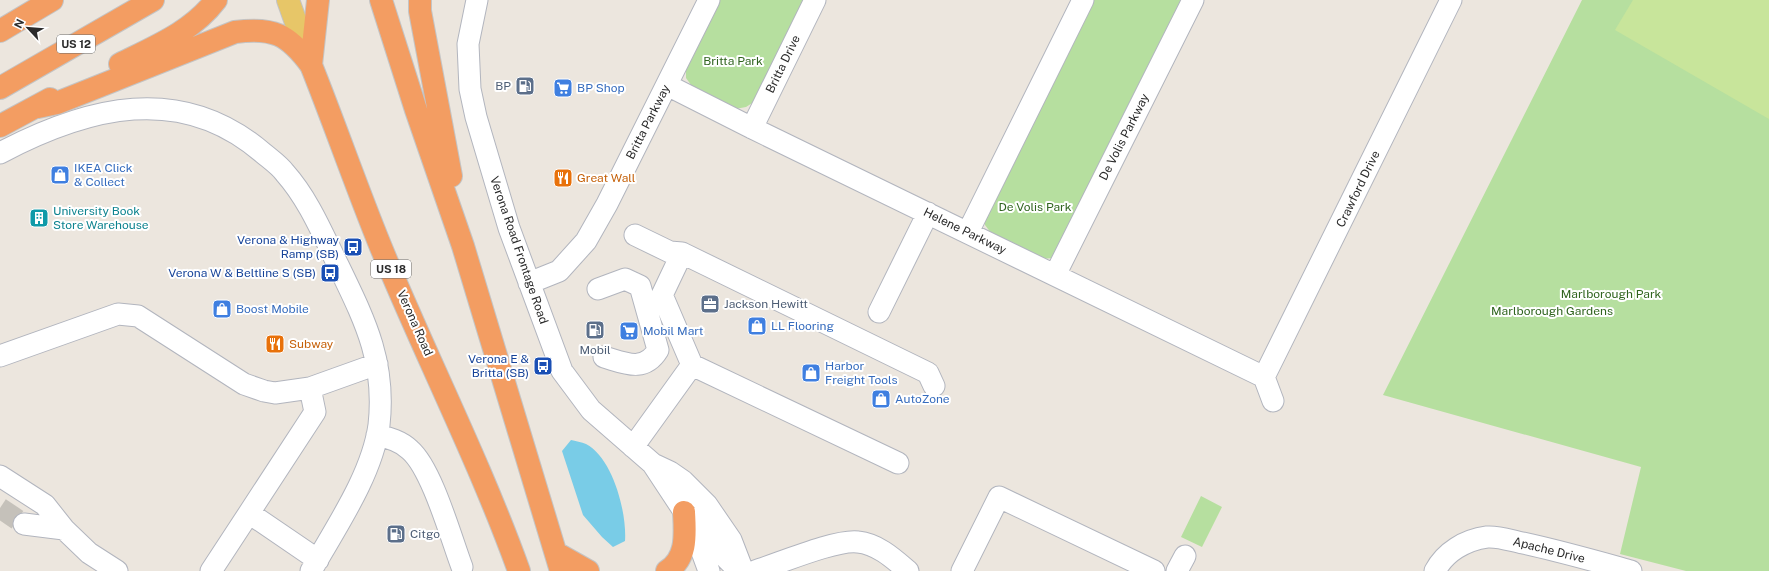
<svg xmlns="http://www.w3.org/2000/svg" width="1769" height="571" font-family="'Public Sans',sans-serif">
<rect width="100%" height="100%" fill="#ece6de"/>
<path fill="#b6df9f" d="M720,0H806L757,100L746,107L735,109L694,89L686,78V67Z
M1092,0H1185L1052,258L1043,259L991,233L985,225L984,215Z
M1582,0H1769V571H1686L1620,554L1641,467L1383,395Z
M1201,496L1222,507L1202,547L1181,537Z"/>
<path fill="#c8e59b" d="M1633,0H1769V119L1615,30Z"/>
<path fill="#79cce7" d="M571,440C575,441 582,442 586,444C613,458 627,513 625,541L613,547L602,537L583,515L562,451Z"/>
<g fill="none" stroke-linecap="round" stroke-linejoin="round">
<path stroke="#c5c1ba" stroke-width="21" stroke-dasharray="21 10" stroke-linecap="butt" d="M0,508L24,524"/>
<defs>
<path id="minor" d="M477,0L468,44L470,89L476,117L509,228L562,371L591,410L653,464L670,472L683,481L707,505L731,540L743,571
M667,85L752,128L1264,377
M752,128L815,0
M0,153C87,107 181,82 263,153C270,159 279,165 285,173C309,200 323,235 339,267C365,321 386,362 379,425C372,475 336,527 311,571
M968,232L1083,0
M635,235L670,252L682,253
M1055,275L1193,0
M529,283L559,271L586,241L607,204L709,0
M598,289L625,279L640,286L658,350C644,373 625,363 604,357
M879,312L928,213
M0,356L118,314L138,316L244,384L264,391L275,393L310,388L377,364
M692,365L662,295L682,253L928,373L934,386
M1264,377L1451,0
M1264,377L1273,401
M377,435C389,438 401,441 410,450C432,469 451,538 462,567
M633,447L692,365L898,463
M654,466L691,522L709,571
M0,476L45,505L64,529L89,553L117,571
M249,513L315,412L310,388
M699,517L722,554L737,569
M24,524L64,529
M211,571L249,513L318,560
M755,571C778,564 836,539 858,542C878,544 894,559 908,571
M962,571L999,497L1154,571
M1177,571L1185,556
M1435,571C1445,552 1465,540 1487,537C1499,536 1512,541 1523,543C1560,551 1595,561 1631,571"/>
<path id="major" d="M288,0L311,65"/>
<path id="highway" d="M381,0L416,110L463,246L561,571
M420,0V11L451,176
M0,31L52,0
M120,64C154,47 192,32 216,0
M311,65L318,0
M0,88L153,0
M38,107L57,103L235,32C273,27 288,34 311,65C335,125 356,186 380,245C425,355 479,460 519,571
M0,126L50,99
M556,553L588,571
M667,571C688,558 685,533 684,512"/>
</defs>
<use href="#minor" stroke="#b2b5be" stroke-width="23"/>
<use href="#major" stroke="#c4c4c4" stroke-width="24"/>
<use href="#highway" stroke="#c4c4c4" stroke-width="24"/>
<use href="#minor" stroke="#fff" stroke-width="21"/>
<use href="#major" stroke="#e7c668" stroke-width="22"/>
<use href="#highway" stroke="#f39d62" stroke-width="22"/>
</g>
<defs>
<symbol id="fuel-square" viewBox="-11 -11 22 22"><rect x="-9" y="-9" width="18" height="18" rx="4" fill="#5c6f8a" stroke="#fff"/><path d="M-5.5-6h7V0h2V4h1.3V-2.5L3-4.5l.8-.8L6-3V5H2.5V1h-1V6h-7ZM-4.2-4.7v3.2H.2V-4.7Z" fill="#fff"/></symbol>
<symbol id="supermarket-square" viewBox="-11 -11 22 22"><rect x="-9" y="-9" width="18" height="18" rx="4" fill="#3f7fe0" stroke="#fff"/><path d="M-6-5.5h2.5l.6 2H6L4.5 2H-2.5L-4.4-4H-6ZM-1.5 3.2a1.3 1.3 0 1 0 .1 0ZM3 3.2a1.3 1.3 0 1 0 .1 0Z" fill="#fff"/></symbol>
<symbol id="shop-square" viewBox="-11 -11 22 22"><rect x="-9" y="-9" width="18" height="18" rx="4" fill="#3f7fe0" stroke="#fff"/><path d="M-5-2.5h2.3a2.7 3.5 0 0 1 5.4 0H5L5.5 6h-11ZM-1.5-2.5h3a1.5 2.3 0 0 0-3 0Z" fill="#fff"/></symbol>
<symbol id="restaurant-square" viewBox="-11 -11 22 22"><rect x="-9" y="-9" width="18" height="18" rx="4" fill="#e8710a" stroke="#fff"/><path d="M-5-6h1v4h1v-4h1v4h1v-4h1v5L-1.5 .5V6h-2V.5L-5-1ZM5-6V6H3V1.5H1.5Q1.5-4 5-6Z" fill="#fff"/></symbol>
<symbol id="building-square" viewBox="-11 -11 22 22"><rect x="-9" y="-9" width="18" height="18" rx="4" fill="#0f9aa8" stroke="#fff"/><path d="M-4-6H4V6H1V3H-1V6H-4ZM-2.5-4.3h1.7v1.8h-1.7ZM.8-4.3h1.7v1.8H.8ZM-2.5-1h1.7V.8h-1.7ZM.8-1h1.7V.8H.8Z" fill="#fff"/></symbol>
<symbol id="bus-square" viewBox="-11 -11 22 22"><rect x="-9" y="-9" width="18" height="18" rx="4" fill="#1a4fb4" stroke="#fff"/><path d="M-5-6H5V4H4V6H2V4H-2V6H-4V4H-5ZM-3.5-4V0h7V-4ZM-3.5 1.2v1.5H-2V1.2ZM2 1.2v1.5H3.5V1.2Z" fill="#fff"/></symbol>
<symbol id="office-square" viewBox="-11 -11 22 22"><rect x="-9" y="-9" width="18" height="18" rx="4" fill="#5c6f8a" stroke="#fff"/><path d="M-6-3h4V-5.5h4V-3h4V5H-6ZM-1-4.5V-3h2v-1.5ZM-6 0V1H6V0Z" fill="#fff"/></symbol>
</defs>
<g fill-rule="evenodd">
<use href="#fuel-square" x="514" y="75" width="22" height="22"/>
<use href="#supermarket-square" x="552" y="77" width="22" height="22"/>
<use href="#shop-square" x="49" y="164" width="22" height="22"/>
<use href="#restaurant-square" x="552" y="167" width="22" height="22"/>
<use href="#building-square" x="28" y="207" width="22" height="22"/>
<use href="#bus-square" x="342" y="236" width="22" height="22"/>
<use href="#bus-square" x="319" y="262" width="22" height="22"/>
<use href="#office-square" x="699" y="293" width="22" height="22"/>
<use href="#shop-square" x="211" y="298" width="22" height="22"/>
<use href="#shop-square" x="746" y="315" width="22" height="22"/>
<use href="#fuel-square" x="584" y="319" width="22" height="22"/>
<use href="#supermarket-square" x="618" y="320" width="22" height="22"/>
<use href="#restaurant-square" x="264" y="333" width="22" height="22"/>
<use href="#bus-square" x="532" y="355" width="22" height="22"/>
<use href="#shop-square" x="800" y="362" width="22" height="22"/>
<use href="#shop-square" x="870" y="388" width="22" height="22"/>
<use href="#fuel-square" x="385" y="523" width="22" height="22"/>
</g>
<g text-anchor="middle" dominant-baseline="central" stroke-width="4" stroke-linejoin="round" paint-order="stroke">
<g fill="#fff" stroke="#6b6b6b" stroke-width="1">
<rect x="57" y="35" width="38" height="18" rx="3"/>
<rect x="371" y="260" width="40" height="18" rx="3"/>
</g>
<g font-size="11" font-weight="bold" fill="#2b2b2b">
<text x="76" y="44">US 12</text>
<text x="391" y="269">US 18</text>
</g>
<g font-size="12" fill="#30641f" stroke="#fff">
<text x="733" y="61">Britta Park</text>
<text x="1035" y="207">De Volis Park</text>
<text x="1611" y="294">Marlborough Park</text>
<text x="1552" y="311">Marlborough Gardens</text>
</g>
<g font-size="12" fill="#2b2b2b" stroke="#fff">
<text transform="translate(783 64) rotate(-64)">Britta Drive</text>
<text transform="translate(648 122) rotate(-63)">Britta Parkway</text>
<text transform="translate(1124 137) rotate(-63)">De Volis Parkway</text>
<text transform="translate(1358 189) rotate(-64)">Crawford Drive</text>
<text transform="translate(965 231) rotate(26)">Helene Parkway</text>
<text transform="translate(519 250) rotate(71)">Verona Road Frontage Road</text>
<text transform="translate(415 323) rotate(66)">Verona Road</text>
<text transform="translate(1549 550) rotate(14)">Apache Drive</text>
</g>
<g font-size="12" fill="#4e5e75" stroke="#fff" text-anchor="start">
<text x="511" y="86" text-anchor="end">BP</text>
<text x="724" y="304">Jackson Hewitt</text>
<text x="595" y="350" text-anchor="middle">Mobil</text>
<text x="410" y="534">Citgo</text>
</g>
<g font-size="12" fill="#366cbe" stroke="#fff" text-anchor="start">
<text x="577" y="88">BP Shop</text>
<text x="74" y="168">IKEA Click<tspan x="74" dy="14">&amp; Collect</tspan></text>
<text x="236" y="309">Boost Mobile</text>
<text x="771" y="326">LL Flooring</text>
<text x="643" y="331">Mobil Mart</text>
<text x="825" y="366">Harbor<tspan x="825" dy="14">Freight Tools</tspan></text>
<text x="895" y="399">AutoZone</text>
</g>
<g font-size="12" fill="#c56008" stroke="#fff" text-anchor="start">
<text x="577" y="178">Great Wall</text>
<text x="289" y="344">Subway</text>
</g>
<g font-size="12" fill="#0d838f" stroke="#fff" text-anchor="start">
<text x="53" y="211">University Book<tspan x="53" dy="14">Store Warehouse</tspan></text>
</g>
<g font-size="12" fill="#164399" stroke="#fff" text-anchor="end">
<text x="339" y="240">Verona &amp; Highway<tspan x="339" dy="14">Ramp (SB)</tspan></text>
<text x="316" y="273">Verona W &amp; Beltline S (SB)</text>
<text x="529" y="359">Verona E &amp;<tspan x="529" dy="14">Britta (SB)</tspan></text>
</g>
</g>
<g transform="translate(28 28) rotate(296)" stroke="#ffffff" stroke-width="3" paint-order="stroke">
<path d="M0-3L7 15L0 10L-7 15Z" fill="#2b2b2b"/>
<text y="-6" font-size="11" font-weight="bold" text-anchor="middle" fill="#2b2b2b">N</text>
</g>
</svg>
